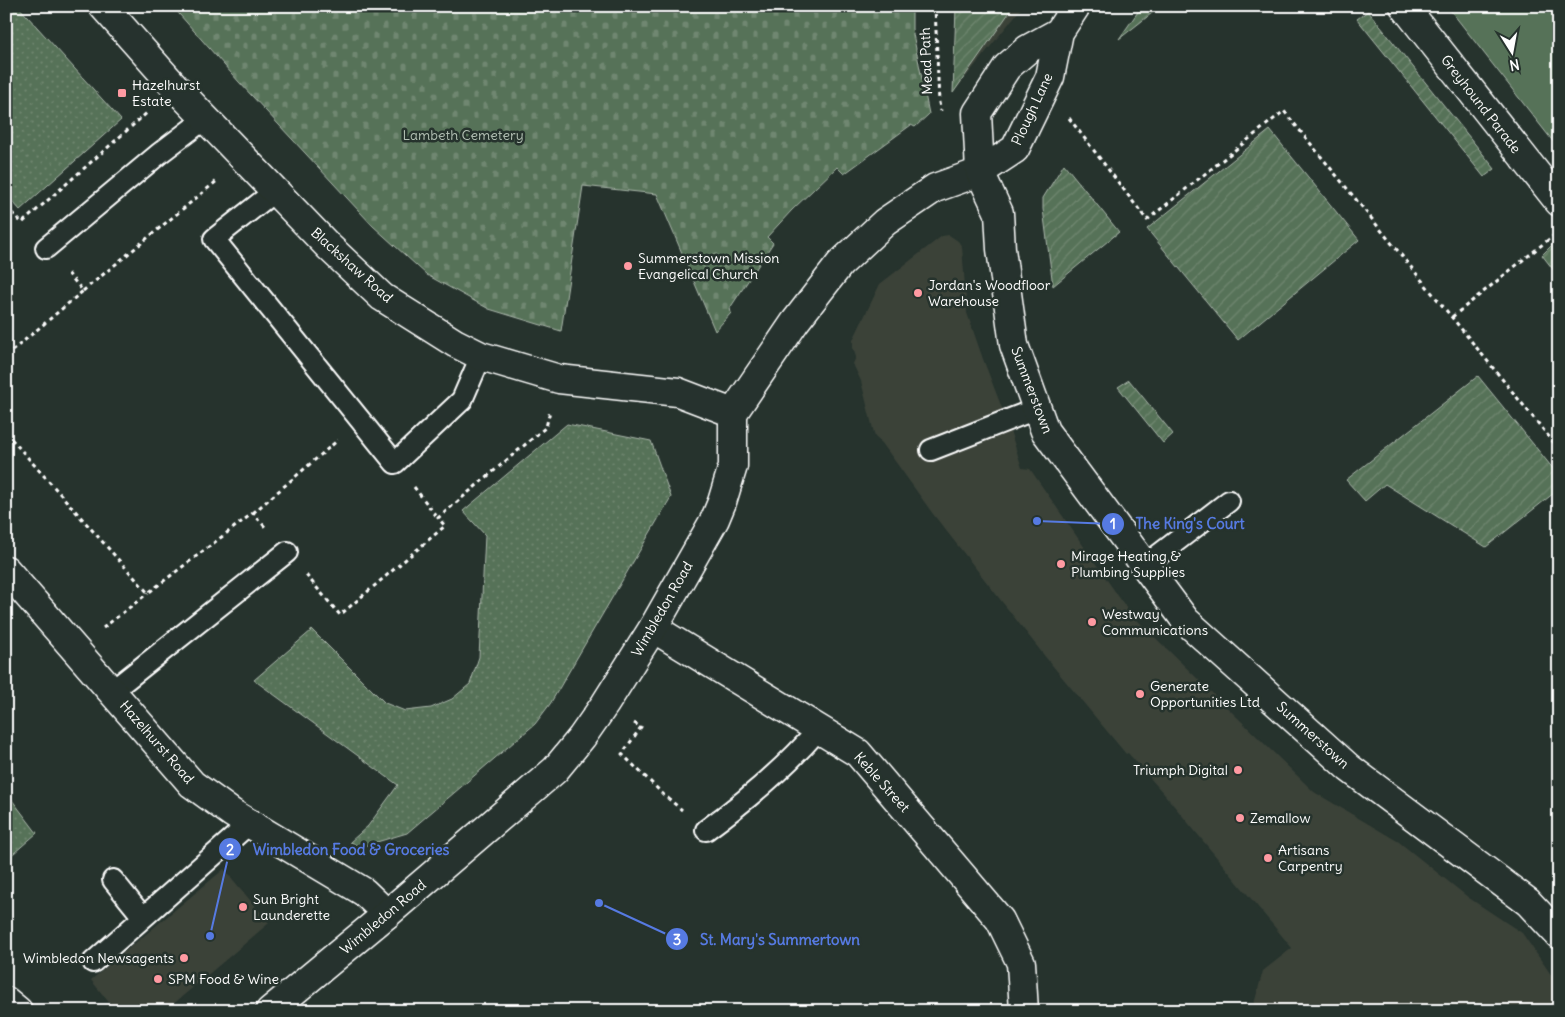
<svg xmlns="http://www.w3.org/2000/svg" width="1565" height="1017" font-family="Delius,sans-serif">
<defs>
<pattern id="grass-dots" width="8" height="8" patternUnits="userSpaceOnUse" patternTransform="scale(1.25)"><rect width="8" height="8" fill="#577258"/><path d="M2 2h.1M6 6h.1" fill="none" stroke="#708771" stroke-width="1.8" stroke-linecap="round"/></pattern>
<pattern id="cemetery-stones" width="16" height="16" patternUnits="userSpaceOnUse" patternTransform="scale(1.25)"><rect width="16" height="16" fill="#577258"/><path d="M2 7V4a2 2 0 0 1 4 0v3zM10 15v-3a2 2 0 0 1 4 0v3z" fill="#708771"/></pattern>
<pattern id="garden-furrows" width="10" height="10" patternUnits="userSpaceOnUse" patternTransform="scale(1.25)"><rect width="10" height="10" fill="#577258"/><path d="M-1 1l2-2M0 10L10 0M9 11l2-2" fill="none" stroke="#708771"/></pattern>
</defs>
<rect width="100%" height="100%" fill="#26332d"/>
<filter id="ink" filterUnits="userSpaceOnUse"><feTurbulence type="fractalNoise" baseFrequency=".02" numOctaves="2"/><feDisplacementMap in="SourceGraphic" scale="10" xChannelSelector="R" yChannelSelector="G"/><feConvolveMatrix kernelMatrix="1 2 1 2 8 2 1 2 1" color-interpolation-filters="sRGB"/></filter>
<g filter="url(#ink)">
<path fill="#3b4239" d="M956,6H1023L953,93Z
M949,235L958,241L962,247L967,313L983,359L1007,421L1022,468L1030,469L1130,613L1314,792L1399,842L1469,898L1522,933L1559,986V1011H1252L1263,971L1292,948L1165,795L1128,753L1126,754L1047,659L933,514L882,443L875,437L861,381L853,364L856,357L853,348V340L880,284L942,236Z
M224,869L269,923L165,1011H116L91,980Z"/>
<path fill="url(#grass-dots)" stroke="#abb8ac" d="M6,6H18L121,120L20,210L6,194Z
M567,424L651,441L671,497L550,704L535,724L407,833L360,847L350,842L368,826L398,785L254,680L312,630L385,703L405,711L431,708L452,699L470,684L479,657L485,535L463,511Z
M6,792L37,833L6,860Z"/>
<path fill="url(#cemetery-stones)" stroke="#abb8ac" d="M172,6H912V29L929,114L915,127L911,125L844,174L837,167L792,210L767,237L773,243L730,308L731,313L715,331L657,194L583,186L561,331L489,309L427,275L373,226L239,82Z"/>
<path fill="#577258" stroke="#abb8ac" d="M1447,6H1559V149Z"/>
<path fill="url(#garden-furrows)" stroke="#abb8ac" d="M979,6H1011L1009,13L953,93L956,7Z
M1142,6H1161L1119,39Z
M1368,11L1495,169L1484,177L1357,19Z
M1270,130L1359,240L1238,340L1147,229Z
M1064,164L1119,232L1053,286L1043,209V198Z
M1553,244L1559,252V277L1542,255Z
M1478,376L1559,476V489L1486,547L1385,484L1365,501L1346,480Z
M1129,380L1173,434L1163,443L1118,387Z"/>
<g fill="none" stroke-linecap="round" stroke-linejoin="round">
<defs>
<path id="service" d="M275,191L214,239L395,463L462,400L481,356
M46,248L160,153L206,118
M931,450L1036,409
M1144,566L1229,501
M112,691L287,552
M706,830C747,800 786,767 819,729
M113,880L143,917
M93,962L250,823"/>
<path id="pedestrian" d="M1404,6L1559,202"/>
<path id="minor" d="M6,570L192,784L232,813L364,892L387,914
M653,628L858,753L1000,920L1021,963L1024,1011
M6,1001L18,1011"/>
<path id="tertiary" d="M103,6L176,88L329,247L382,297L455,343L481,356L559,379L678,392L733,413
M270,1011L387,914L555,770L582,737L605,704L653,628L715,519L722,502L733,466V413L795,322L840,264L885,222L935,188L980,172"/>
<path id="secondary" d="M1059,32L1028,49L1007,67L977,113L980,172L999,213L1001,249L1014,345L1045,431L1186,621L1349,768L1528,902L1559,935
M980,172L1015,149L1050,77L1059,32L1076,6"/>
</defs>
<use href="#service" stroke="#fff" stroke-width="24"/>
<use href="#pedestrian" stroke="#fff" stroke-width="31"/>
<use href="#minor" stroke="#fff" stroke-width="31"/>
<use href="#tertiary" stroke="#fff" stroke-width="31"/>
<use href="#secondary" stroke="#fff" stroke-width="31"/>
<path stroke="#fff" stroke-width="3" stroke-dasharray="4 4" stroke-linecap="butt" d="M935,6L939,103L941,111
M1069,118L1147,220L1284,111L1559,449
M6,207L22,223L149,111
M83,291L218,180
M1452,317L1553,236
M6,356L83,291L66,271
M6,433L148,593L253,513L266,528
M414,487L438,518
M253,513L338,440
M306,575L340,615L445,526L438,518L546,427L550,411
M103,628L148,593
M634,723L641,727L622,754L664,795L682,810"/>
<use href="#service" stroke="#26332d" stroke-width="20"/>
<use href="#pedestrian" stroke="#26332d" stroke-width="28"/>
<use href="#minor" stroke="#26332d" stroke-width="28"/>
<use href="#tertiary" stroke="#26332d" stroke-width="28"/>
<use href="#secondary" stroke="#26332d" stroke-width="28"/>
</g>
</g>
<g fill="#ff9aa2" stroke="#26332d" stroke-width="2">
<rect x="117" y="88" width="10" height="10" rx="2.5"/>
<circle cx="628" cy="266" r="5"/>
<circle cx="918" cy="293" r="5"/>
<circle cx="1061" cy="564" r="5"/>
<circle cx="1092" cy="622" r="5"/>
<circle cx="1140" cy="694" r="5"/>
<circle cx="1238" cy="770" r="5"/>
<circle cx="1240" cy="818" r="5"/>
<circle cx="1268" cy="858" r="5"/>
<circle cx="243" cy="907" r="5"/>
<circle cx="184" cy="958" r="5"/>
<circle cx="158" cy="979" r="5"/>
</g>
<g text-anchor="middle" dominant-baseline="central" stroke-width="5" stroke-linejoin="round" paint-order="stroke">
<g font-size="14" fill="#fff" stroke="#26332d">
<text transform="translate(926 61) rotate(-92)">Mead Path</text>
<text transform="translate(1481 104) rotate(52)">Greyhound Parade</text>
<text transform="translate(1032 109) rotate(-65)">Plough Lane</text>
<text transform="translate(352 265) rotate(42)">Blackshaw Road</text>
<text transform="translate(1032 390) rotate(69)">Summerstown</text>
<text transform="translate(662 609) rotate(-60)">Wimbledon Road</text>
<text transform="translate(1313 735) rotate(42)">Summerstown</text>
<text transform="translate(157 742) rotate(49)">Hazelhurst Road</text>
<text transform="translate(882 782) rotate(48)">Keble Street</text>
<text transform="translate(383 917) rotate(-40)">Wimbledon Road</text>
</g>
<g font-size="14" fill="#fff" stroke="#26332d" text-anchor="start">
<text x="132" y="85">Hazelhurst<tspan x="132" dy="16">Estate</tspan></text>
<text x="638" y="258">Summerstown Mission<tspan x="638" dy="16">Evangelical Church</tspan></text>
<text x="928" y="285">Jordan's Woodfloor<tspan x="928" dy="16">Warehouse</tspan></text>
<text x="1071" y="556">Mirage Heating &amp;<tspan x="1071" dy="16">Plumbing Supplies</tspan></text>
<text x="1102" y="614">Westway<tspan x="1102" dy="16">Communications</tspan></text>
<text x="1150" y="686">Generate<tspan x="1150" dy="16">Opportunities Ltd</tspan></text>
<text x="1228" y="770" text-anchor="end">Triumph Digital</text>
<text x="1250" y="818">Zemallow</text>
<text x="1278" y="850">Artisans<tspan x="1278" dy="16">Carpentry</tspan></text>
<text x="253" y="899">Sun Bright<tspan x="253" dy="16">Launderette</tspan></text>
<text x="174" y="958" text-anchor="end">Wimbledon Newsagents</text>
<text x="168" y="979">SPM Food &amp; Wine</text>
</g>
<g font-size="14" fill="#b3c0b4" stroke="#26332d">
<text x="463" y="135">Lambeth Cemetery</text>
</g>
</g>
<path fill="none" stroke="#567ae2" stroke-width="2" d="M1037 521L1113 524M210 936L230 849M599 903L677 939"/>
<g fill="#567ae2" stroke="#26332d" stroke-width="2">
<circle cx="1037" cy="521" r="5"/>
<circle cx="210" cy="936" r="5"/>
<circle cx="599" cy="903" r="5"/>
<circle cx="1113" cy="524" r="12"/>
<circle cx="230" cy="849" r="12"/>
<circle cx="677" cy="939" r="12"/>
</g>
<g font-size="15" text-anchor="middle" font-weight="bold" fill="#fff">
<text x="1113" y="529">1</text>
<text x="230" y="855">2</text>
<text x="677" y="945">3</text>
</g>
<g font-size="15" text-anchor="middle" font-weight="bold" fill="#567ae2" stroke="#26332d" stroke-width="5" stroke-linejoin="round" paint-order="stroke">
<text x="1190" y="529">The King's Court</text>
<text x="351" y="855">Wimbledon Food &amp; Groceries</text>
<text x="780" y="945">St. Mary's Summertown</text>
</g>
<rect width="1565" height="1017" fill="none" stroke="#26332d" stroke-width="25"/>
<rect x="12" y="12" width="1540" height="992" fill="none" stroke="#fff" stroke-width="2" filter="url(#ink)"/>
<g transform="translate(1512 52) rotate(169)" stroke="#26332d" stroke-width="4" paint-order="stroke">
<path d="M0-4L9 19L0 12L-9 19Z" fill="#ffffff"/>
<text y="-8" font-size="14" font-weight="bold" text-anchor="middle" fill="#ffffff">N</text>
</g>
</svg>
